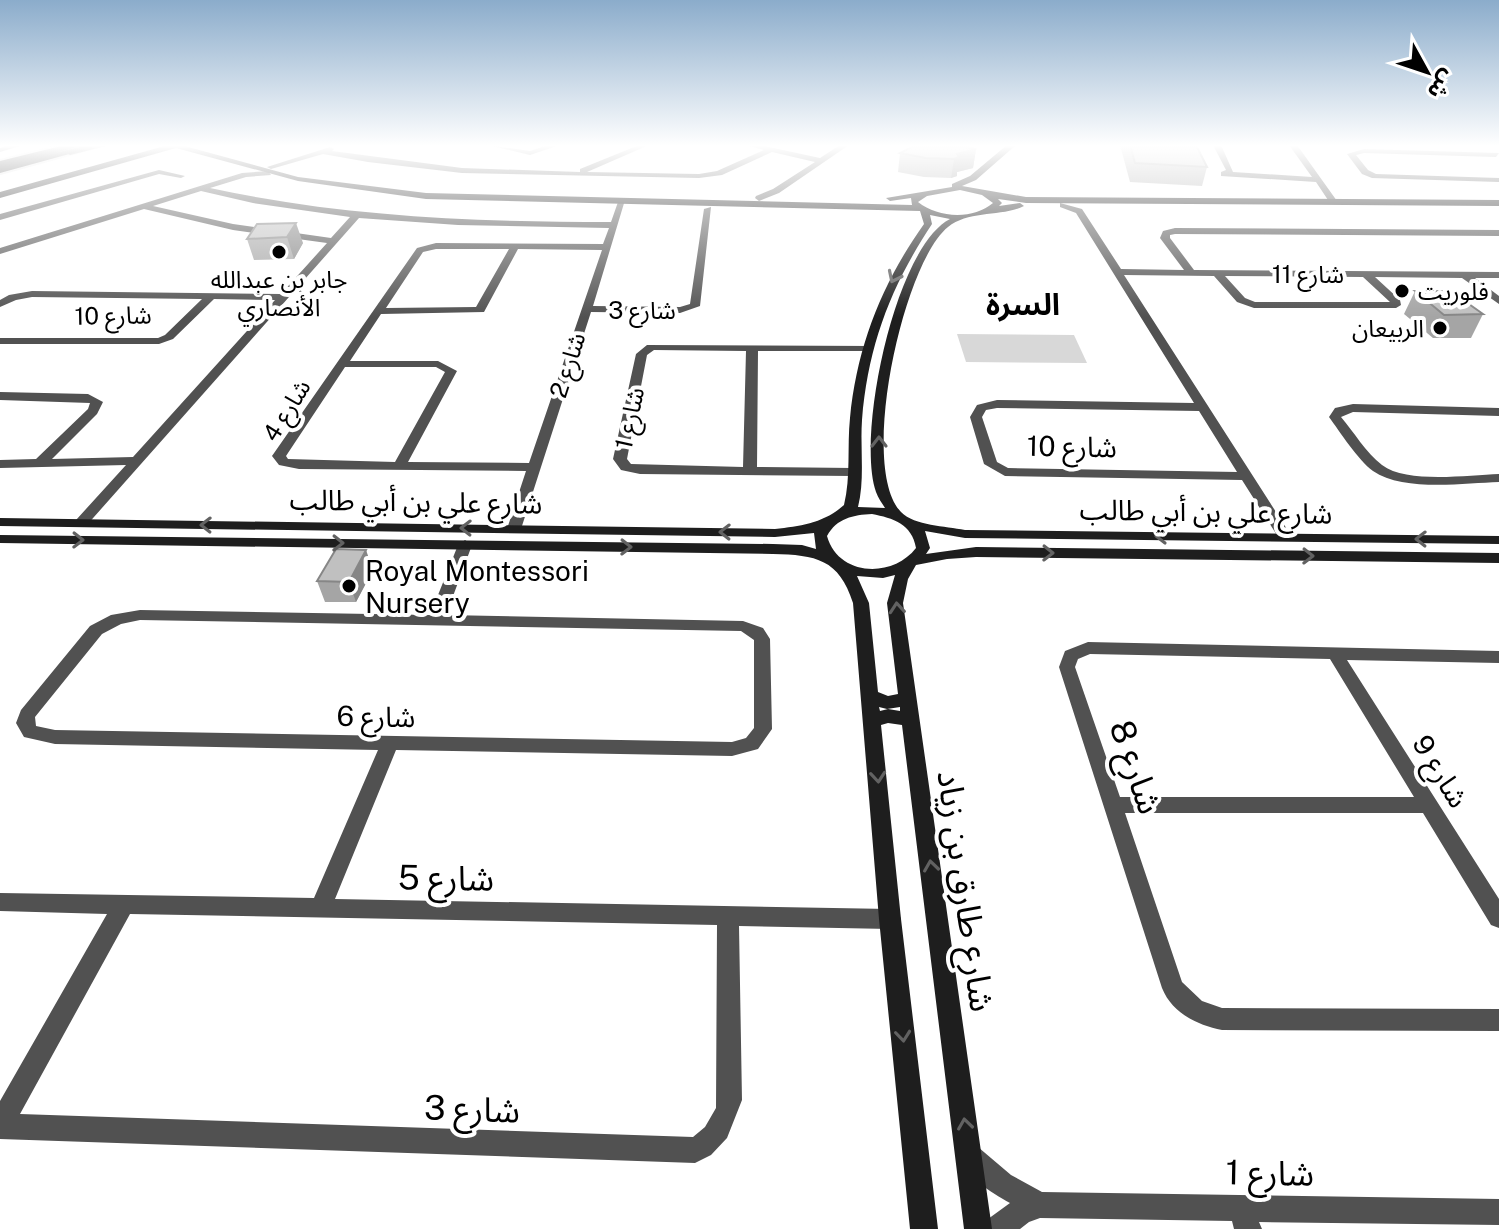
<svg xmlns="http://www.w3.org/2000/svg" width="1499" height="1229" font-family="'Public Sans','Noto Sans Arabic',sans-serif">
<rect width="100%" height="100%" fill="#fff"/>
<path fill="#d8d8d8" d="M957,334L1074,335L1087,363L966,362Z"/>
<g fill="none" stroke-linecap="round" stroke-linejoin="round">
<defs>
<path id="primary" d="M86,145H102L0,173V167Z"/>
<path id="highway" d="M65,145H84L0,169V161Z"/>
</defs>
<use href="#primary" stroke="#dbdbdb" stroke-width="4"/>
<use href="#highway" stroke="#dbdbdb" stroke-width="4"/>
<path fill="#515151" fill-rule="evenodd" d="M488,145L530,151L548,145H560L530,155Z
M639,145H649L587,172L699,174L717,171L764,150L746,145H760L820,158L840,145H849L779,193L759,201L755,198L756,196L773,189L815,162L772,152L722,175L699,178L462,173L368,162L323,154L271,169L267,167L330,147L334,149L332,151L462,168L580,172V169Z
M1213,145H1221L1233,172L1312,177L1289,145H1297L1337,201L1330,203L1316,182L1221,176V172L1226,170Z
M1364,149L1499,153L1496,157L1364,153L1356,155L1368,170L1376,174L1499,178V182L1372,178L1362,174L1347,154Z
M159,170L185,176L181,178L159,174L0,220V214Z
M268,171L271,175L246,177L210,188C343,217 476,222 611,222L618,202L625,200L593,306L680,307L690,304L704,209L711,207L700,306L680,313L591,312L521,529L514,533L509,532L507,529L526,471L299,469L279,465L272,456L417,248L436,243L603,244L609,228L458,225L359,218L86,526H76L74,523L76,520L126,465L0,468V460L36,459L88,409L90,403L0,400V392L88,394L103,402L97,414L52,459L133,457L275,300L214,299L173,339L159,344H0V338H158L165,335L202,299L32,297L16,300L0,307V300L9,295L32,291L281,294L327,243L233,230L144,209L0,254V248L242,173ZM201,191L253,203L350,217L331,238L233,224L153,206ZM436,249H509L476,307L386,308L423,252ZM518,249L602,250L529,463L408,462L457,371L438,361H350L381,314L484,312ZM345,367H436L445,372L395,462L288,459L286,456Z
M1060,203L1082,209L1121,269L1184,270L1160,238L1163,231L1175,228L1499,230V236L1175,234L1170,235V238L1194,270L1499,272V278H1475L1499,296V304L1462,278L1375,277L1400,300L1401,305L1396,308H1254L1237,302L1214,276L1124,275L1292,537L1285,541L1280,540L1242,480L1005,476L984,464L970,417L977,405L997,400L1194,403L1076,213L1060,207ZM1225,276L1363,277L1390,302H1255L1245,298ZM997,408L1199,411L1237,472L1008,468L997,462L982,417L986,410Z
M647,345L872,346L874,348L868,351H758L757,467L853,468L860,472L853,476L640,474L621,470L613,459L636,354ZM654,350L746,351L743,467L631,464L627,459L647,355Z
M1353,404L1499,408V416L1353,412L1341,417C1354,432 1366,453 1382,465C1407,484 1468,475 1499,474V482C1464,483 1403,492 1373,471C1358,460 1340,432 1329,417L1335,408Z
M465,540L472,545L446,615L743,621L763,628L770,639L772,729L758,749L732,756L396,750L335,899L890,909L898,912L901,919L898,926L890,929L739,926L742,1100L727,1138L711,1155L695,1163L0,1139V1101L107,914L0,911V893L314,898L378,750L55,744L24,737L16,723L21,710L90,626L111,615L140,610L430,615L458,545ZM140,620L741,631L754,640V728L746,738L732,742L55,730L36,726L35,717L102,634L121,624ZM130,914L717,925L716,1108L705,1127L693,1137L20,1114Z
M1088,642L1499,651V663L1347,660L1499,899V928L1491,925L1423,813H1125L1182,982L1202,1001L1222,1008L1499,1009V1031L1222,1030C1197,1025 1172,1013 1162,988L1059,667L1065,651ZM1090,654L1330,659L1414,797H1120L1075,667L1078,659Z
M969,1143L978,1147L1011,1175L1042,1192L1499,1199V1225L1259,1222L1262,1229H1234L1232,1221L1040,1218L1029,1222L1020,1229H984L988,1219L1010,1203C991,1192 965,1177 956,1156L960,1147Z"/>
<path fill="#1e1e1e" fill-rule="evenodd" d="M10,145H23L0,152V148Z
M96,145H110L70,155L66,153Z
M168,145H181L298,177L426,193L912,205L911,198L890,201L886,198L952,187V184L970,176L1007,145H1016L976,180L962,186L1026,197L1499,200V206L1026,203L998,199L1002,203L999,206L1020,203L1024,206C1002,217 969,210 948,227C903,263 858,467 901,512C915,526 945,526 965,530L1499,536V544L965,538L925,531L930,548L926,554L976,547L1499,553V563L976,557L947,559L916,565L908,579L903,603L992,1229H964L902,725L888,723L881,725L901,919L938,1229H910L879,919L853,603C839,559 816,555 773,554L0,543V535L773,544L802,545L816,549L814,533L775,537L0,526V518L775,529C801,526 824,523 844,505C851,477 847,446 850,418C857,346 882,283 924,224L920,211L426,199L298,181L176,148L0,198V192ZM960,190L982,195L993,203C973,220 938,218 918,202L927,196ZM930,215L950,219C895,247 856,436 876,492C878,498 882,503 885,508L858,507C865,480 860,448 862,420C868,345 891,286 932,224ZM872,514C893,518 912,524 916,548C892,579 838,576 827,536C837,518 853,515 872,514ZM895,575L887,603L898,694L888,696L878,692L869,603L857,576L883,578ZM879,707L887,709L900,707V711L888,709L880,711Z"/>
<use href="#primary" fill="#000" fill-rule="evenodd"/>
<use href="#highway" fill="#000" fill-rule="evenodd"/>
</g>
<path fill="#a5a5a5" d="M1120,145H1196L1207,167L1202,186L1130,182Z
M976,149L973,168L957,172V176L951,178L924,177L898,172L900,153Z
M257,224L303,243L294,259L254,260L247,239Z
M1415,291L1457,302L1483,314L1471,338H1433L1404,314Z
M373,570L356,602H325L317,581Z"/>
<path fill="#868686" d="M976,149L973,168L957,172V176L951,178L954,159L957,154Z
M296,223L303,243L294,259L287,237Z
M366,550L373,570L356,602L349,582Z"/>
<path fill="#c0c0c0" stroke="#868686" stroke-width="2" d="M916,145H954L976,149L957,154L959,157L954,159L926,158L900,153Z
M1130,145H1196L1207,167L1135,163Z
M296,223L287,237L247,239L257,224Z
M1415,291H1443L1457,302H1466L1483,314L1444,315Z
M336,549L366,550L349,582L317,581Z"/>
<defs><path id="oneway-chevron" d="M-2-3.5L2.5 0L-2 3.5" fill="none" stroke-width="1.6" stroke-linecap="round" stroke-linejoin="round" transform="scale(2)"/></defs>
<g stroke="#626262">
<use href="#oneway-chevron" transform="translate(894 277) rotate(116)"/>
<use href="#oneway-chevron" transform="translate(879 442) rotate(-90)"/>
<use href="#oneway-chevron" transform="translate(206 525) rotate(-179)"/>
<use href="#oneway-chevron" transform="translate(466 528) rotate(-179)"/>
<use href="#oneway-chevron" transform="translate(725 532) rotate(-179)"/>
<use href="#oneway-chevron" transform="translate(1161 536) rotate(-180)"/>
<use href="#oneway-chevron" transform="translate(1421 539) rotate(-179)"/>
<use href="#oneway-chevron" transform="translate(78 540) rotate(1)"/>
<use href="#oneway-chevron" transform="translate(338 543) rotate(1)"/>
<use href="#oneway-chevron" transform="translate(626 547) rotate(1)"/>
<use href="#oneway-chevron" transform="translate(1048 553) rotate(1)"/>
<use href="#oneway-chevron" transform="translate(1308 556) rotate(1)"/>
<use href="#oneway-chevron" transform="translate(897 608) rotate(-95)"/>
<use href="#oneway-chevron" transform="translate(878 777) rotate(85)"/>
<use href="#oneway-chevron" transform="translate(931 866) rotate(-98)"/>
<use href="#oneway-chevron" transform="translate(903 1036) rotate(84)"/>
<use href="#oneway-chevron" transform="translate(965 1124) rotate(-98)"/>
</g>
<linearGradient id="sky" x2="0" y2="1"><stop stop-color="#8baccb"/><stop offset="0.46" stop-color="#fff"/><stop offset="1" stop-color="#fff" stop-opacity="0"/></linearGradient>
<rect width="1499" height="317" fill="url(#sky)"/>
<g fill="#000" stroke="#fff" stroke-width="3">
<circle cx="279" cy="252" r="8"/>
<circle cx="1402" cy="291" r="8"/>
<circle cx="1440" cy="328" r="8"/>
<circle cx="349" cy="586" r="8"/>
</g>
<g text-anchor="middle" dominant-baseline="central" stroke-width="8" stroke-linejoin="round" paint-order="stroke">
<g font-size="24" fill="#000" stroke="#fff">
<text x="1308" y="274">شارع 11</text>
<text x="642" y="310">شارع 3</text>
<text transform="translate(113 315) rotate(-1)">شارع 10</text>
<text transform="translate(567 365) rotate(-72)">شارع 2</text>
<text transform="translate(286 410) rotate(-58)">شارع 4</text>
<text transform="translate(629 418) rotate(-78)">شارع 1</text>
</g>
<g font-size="24" fill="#000" stroke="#fff">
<text x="279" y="279">جابر بن عبدالله<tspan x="279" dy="28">الأنصاري</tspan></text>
<text x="1418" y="291" text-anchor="start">فلوريت</text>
<text x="1424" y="328" text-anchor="end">الربيعان</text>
</g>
<g font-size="28" fill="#000" stroke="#fff">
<text transform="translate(1072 446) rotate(1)">شارع 10</text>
<text transform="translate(416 501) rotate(1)">شارع علي بن أبي طالب</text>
<text transform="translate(1206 511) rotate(1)">شارع علي بن أبي طالب</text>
<text transform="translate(376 716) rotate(1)">شارع 6</text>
<text transform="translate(1441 771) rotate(58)">شارع 9</text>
</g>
<g font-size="28" fill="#000" stroke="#fff" text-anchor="start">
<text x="365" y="570">Royal Montessori<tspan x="365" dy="32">Nursery</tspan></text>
</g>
<g font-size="30" font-weight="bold" fill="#000" stroke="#fff">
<text x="1023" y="304">السرة</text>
</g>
<g font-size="34" fill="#000" stroke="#fff">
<text transform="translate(1136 767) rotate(71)">شارع 8</text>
<text transform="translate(446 878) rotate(1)">شارع 5</text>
<text transform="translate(966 891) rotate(82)">شارع طارق بن زياد</text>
<text transform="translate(472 1109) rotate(2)">شارع 3</text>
<text transform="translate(1270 1173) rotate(1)">شارع 1</text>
</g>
</g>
<g transform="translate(1427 72) rotate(130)" stroke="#ffffff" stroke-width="6" paint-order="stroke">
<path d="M0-6L14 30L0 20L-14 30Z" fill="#000000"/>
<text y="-12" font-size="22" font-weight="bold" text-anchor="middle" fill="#000000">ش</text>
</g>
</svg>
